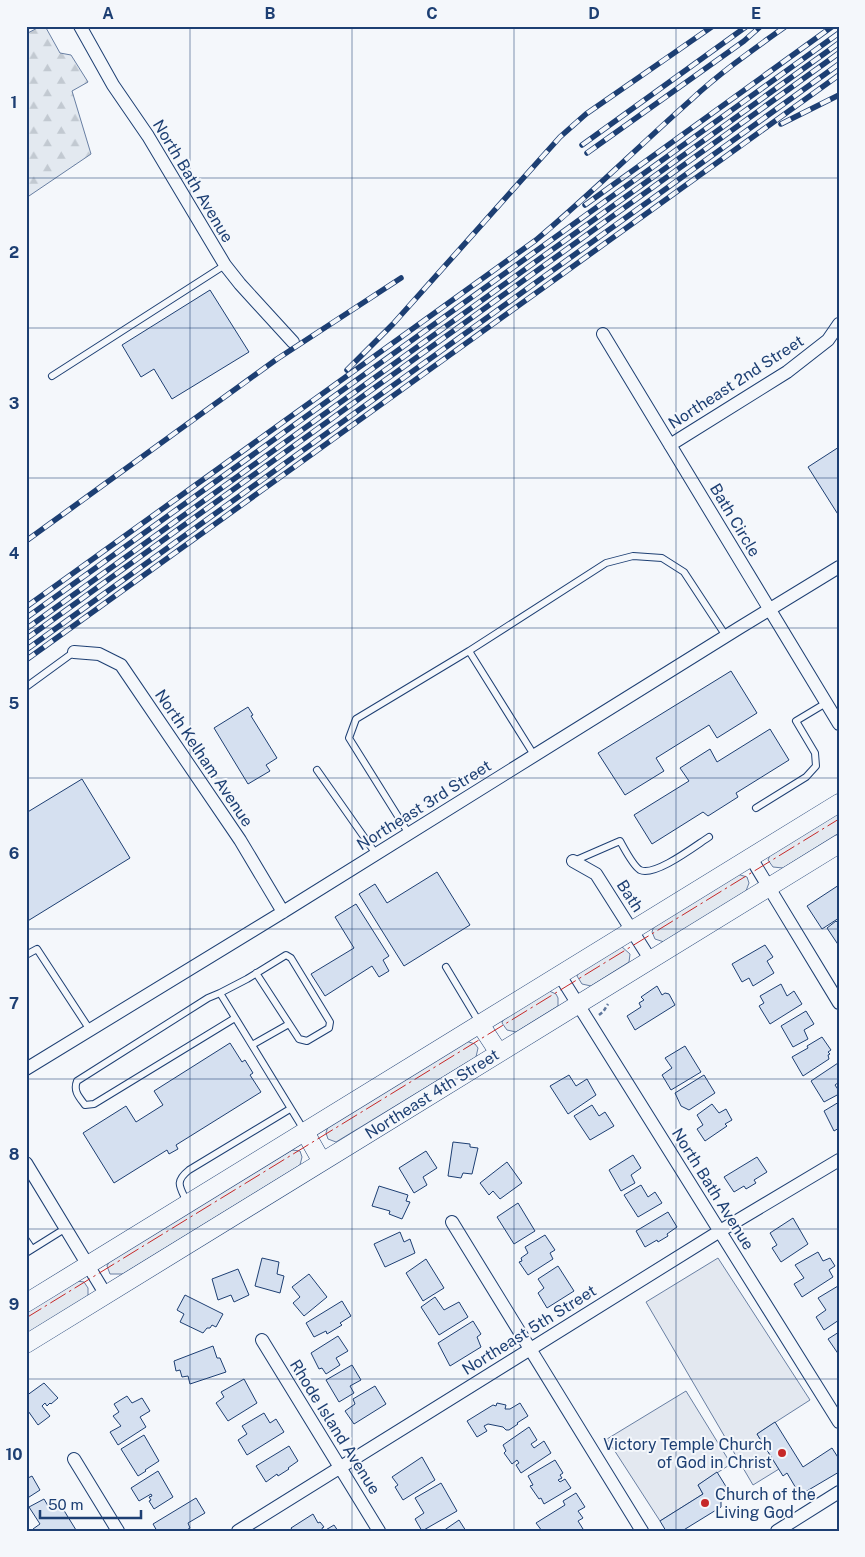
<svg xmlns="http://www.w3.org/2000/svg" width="865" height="1557" font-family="'Public Sans',sans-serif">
<defs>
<pattern id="forest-firs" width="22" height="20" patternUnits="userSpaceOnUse" patternTransform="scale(1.25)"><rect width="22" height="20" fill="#e3e9f0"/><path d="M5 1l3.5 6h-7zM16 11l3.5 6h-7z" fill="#c2c9d1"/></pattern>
</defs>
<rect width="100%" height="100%" fill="#f4f7fb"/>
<path fill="#e3e9f0" stroke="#687fa3" d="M839,810V833L783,868L773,867L768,860L771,853Z
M737,874L747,877L749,883L746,891L664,942L655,939L652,932L654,926Z
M621,946L630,954L629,962L591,986L582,984L577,976L580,970Z
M547,990L556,994L558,998V1006L516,1032L507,1030L502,1023L504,1017Z
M466,1041L475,1044L478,1048L476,1057L336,1142L328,1139L326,1133L328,1126Z
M292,1150L300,1151L302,1157L300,1165L123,1274H110L107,1266L110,1260Z
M77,1281L84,1282L88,1288V1296L26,1334V1312Z"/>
<path fill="url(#forest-firs)" stroke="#687fa3" d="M41,26H45L60,53L71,55L88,82L72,91L91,154L26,198V34Z"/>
<path fill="#e3e8f0" stroke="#687fa3" d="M718,1258L810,1400L757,1434L779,1469L753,1485L646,1302Z
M686,1391L731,1464L698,1485L703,1494L660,1521L607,1439Z"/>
<path fill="#d5e0f0" stroke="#1d3f73" d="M210,290L249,352L172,399L154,369L141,377L122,345Z
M839,447V516L808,467Z
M731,671L757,713L717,738L709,725L656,758L664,771L625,795L598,753Z
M248,707L253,715L251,716L277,758L266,765L270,771L248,784L214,728Z
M770,729L789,760L736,793L738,797L708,816L703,812L652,844L634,815L689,781L680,768L710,749L717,762Z
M82,779L130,858L26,922V813Z
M437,872L470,925L404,966L359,894L375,884L387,903Z
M839,885V918L822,929L807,906Z
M356,904L389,956L383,960L389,971L379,977L372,966L325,996L311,974L354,948L335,917Z
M836,921L839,924V946L827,928Z
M765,945L773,957L767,961L774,973L753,986L749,978L742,982L732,964Z
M781,984L787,996L794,991L802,1004L770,1024L759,1006L764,1003L760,996Z
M657,986L662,995L665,993L669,994L675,1005L635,1030L627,1016L641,1007L639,1003L644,1000L641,997Z
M806,1011L814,1024L804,1030L808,1039L793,1047L781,1026Z
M822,1037L831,1050L828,1052L830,1054L828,1055L829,1059L803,1076L792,1057L808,1048L807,1046Z
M230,1043L242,1062L245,1060L253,1073L250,1075L261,1092L176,1145L178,1149L169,1154L167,1150L114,1183L83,1133L126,1106L136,1122L163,1105L154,1091Z
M685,1046L701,1072L671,1090L662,1075L672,1068L665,1058Z
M838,1063L839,1082L835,1085L839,1091V1094L824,1102L811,1081Z
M569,1075L576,1086L587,1079L596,1095L568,1114L550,1086Z
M704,1075L715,1093L689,1110L681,1106L675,1093Z
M839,1102V1128L834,1131L824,1111Z
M712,1104L719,1113L726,1109L732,1120L725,1124L727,1126L705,1141L697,1129L703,1125L697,1115Z
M592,1105L599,1116L605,1112L614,1126L590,1140L574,1116Z
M453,1142L470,1144V1147L478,1148L472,1174L463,1173L461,1178L448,1176Z
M426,1151L437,1168L423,1177L427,1185L414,1193L399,1168Z
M633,1155L641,1168L631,1175L635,1183L621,1191L609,1170Z
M757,1157L767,1172L754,1180L756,1183L746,1189L744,1186L734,1192L724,1177Z
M507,1162L522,1183L500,1199L493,1191L489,1195L480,1183Z
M641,1185L648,1197L655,1192L662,1203L638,1217L624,1195Z
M379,1186L408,1195L406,1201L410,1202L402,1219L389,1214L390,1211L372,1206Z
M518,1203L535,1231L514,1244L497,1217Z
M668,1212L677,1227L667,1234L668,1236L658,1242L657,1240L645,1247L636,1231Z
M793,1218L808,1244L781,1262L772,1248L777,1245L770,1233Z
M400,1232L404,1242L410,1239L415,1253L385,1267L374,1244Z
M545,1235L555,1250L550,1253L553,1259L528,1275L519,1262L522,1261L521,1258L528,1253L525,1247Z
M818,1252L823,1261L830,1258L835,1266L829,1270L833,1277L802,1297L794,1284L804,1278L795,1265Z
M262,1258L279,1262L277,1274L284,1276L280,1293L255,1286Z
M426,1259L444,1288L423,1301L406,1273Z
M558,1266L574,1291L547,1308L538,1293L544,1288L538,1279Z
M238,1269L249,1295L234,1302L231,1295L218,1300L212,1279Z
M309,1274L327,1297L304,1316L293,1303L300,1297L292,1287Z
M838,1286L839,1320L824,1330L816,1317L826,1310L818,1298Z
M185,1295L223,1314L216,1327L212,1325L210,1328H207L203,1333L180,1322L184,1314L177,1310Z
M435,1297L444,1310L459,1302L468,1317L439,1335L421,1307Z
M342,1301L351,1316L340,1323L342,1325L327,1334L326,1331L314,1337L306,1323Z
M473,1321L481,1334L477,1337L481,1347L450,1366L438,1343Z
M839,1332V1355L828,1339Z
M338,1336L348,1351L336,1358L340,1365L326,1374L322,1368L319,1369L311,1353Z
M213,1346L217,1358H220L226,1372L190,1384L188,1376L182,1377L180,1370L176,1371L174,1361Z
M352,1365L361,1380L350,1386L354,1393L339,1402L326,1380Z
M244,1379L257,1403L228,1421L216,1403L224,1397L221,1392Z
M44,1383L58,1398L51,1404L50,1403L47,1406L45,1403L42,1406L50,1416L38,1425L26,1408V1396Z
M375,1386L386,1404L354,1424L345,1411L355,1404L353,1399Z
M127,1396L132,1403L142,1398L150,1411L140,1417L146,1427L118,1445L110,1432L121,1426L113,1416L119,1412L114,1404Z
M497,1403L506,1405L505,1409H510L520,1403L528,1416L517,1423L518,1424L509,1430H506L503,1427L488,1424L484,1426L487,1431L477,1437L467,1421L493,1405L496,1406Z
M264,1413L270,1423L276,1419L284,1432L247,1455L238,1440L247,1434L242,1426Z
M775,1422L803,1467L832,1448L839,1459V1472L800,1495L787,1473L783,1476L757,1434Z
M529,1427L537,1440L531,1444L534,1448L544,1441L551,1453L521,1473L516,1465L519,1463L517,1460L512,1464L504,1453L506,1451L503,1445Z
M144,1435L159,1461L145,1470L146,1471L138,1476L121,1449Z
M289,1446L298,1461L288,1468L289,1469L278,1476L277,1474L266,1482L256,1466Z
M422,1457L435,1480L403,1500L395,1487L398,1485L392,1477Z
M555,1460L563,1473L560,1475L562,1478L558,1480L560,1482L565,1479L571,1488L544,1504L541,1498L539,1499L530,1486L533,1485L528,1476Z
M158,1471L173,1497L154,1509L149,1501L151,1500L149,1497L152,1496L151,1494L139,1501L131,1488Z
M717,1472L730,1493L721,1498V1507L682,1531H666L660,1521L703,1494L698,1485Z
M32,1476L40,1490L26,1499V1479Z
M441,1483L457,1511L422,1531L415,1519L424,1513L415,1498Z
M576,1493L585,1507L578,1511L583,1518L578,1521L583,1529L580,1531H542L536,1523L565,1505L563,1501Z
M196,1498L205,1513L188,1523L190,1528L185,1531H157L153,1524Z
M44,1499L50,1509L60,1504L76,1530L34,1531L33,1529L40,1524L29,1507Z
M313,1514L318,1523L320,1522L324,1527L322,1528L323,1531H293L291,1528Z
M459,1520L466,1531H443Z
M334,1525L338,1531H324Z"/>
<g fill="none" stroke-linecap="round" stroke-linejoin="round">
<defs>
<path id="lane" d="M52,376L225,265
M469,651L606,563L633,556L662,558L684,572L726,636
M26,687L74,652
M317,770L376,854
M756,808L806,777L816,766L815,753L796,721L826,703
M409,834L349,738L356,719L469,651L534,755
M574,861L620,841C624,848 633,866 640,870C655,877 695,846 709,837
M26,955L37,949L90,1030
M446,967L479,1022
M220,993L247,979L286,955L291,958L330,1022L329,1028L307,1041L299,1039L256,973
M235,1018L94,1104L85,1105C79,1097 73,1091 77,1081L208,998L220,993L304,1130
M252,1045L289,1024
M187,1202C180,1187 174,1182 189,1170L290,1109
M26,1240L32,1249
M26,1253L66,1228"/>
<path id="street" d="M80,26L113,85L148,136L225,265L240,284L293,342
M603,334L839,724
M670,445L787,372L828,340L839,324
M74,652L99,654L121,665L240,840L283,912
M751,858L839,1003
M573,861L596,874L650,959
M559,974L839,1422
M26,1069L283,912L739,628L839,567
M26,1163L106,1295
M452,1222L642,1531
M262,1340L379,1531
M74,1459L118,1531
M238,1531L720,1231L839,1160
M777,1531L839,1492"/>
<path id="secondary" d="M480,1024L499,1053
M305,1132L322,1162
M26,1303L839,803
M26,1344L839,844"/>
</defs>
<use href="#lane" stroke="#1d3f73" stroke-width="8"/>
<use href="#street" stroke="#1d3f73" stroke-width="14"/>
<use href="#secondary" stroke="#1d3f73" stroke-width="19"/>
<path stroke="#5e769c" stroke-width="2.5" stroke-dasharray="4 2.5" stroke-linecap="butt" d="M599,1015L603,1012L608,1004"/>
<use href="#lane" stroke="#f4f7fb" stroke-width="6"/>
<use href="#street" stroke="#f4f7fb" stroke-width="12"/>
<use href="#secondary" stroke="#f4f7fb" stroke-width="18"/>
<defs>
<path id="rail" d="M781,124L839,95
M582,145L747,26
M587,153L744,41L761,26
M585,205L833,26
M347,370L393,324L560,137L586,114L713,26
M26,541L277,359L401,278
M26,607L536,240C590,195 640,145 692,99C721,72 754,49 786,26
M26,618L839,33
M26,629L839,43
M26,639L839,53
M26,650L839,64
M26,660L839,75"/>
</defs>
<use href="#rail" stroke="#1d3f73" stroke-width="5.5"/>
<use href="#rail" stroke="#f4f7fb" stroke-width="4" stroke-dasharray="11" stroke-linecap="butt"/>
<path stroke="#c62828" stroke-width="1" stroke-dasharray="18 4 2.5 4" stroke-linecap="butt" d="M26,1318L839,819"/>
</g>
<path fill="none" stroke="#1d3f73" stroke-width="1" stroke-opacity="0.55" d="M190,26V1531M352,26V1531M514,26V1531M676,26V1531M26,178H839M26,328H839M26,478H839M26,628H839M26,778H839M26,929H839M26,1079H839M26,1229H839M26,1379H839"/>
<g fill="#c62828" stroke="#f4f7fb" stroke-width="2">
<circle cx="782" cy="1453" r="5"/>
<circle cx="705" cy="1503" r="5"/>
</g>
<g text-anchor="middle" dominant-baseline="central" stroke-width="4" stroke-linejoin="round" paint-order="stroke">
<g font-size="16" fill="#1d3f73" stroke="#f4f7fb">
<text transform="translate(193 181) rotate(59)">North Bath Avenue</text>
<text transform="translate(736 382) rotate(-33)">Northeast 2nd Street</text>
<text transform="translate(735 520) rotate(59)">Bath Circle</text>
<text transform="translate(204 758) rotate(56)">North Kelham Avenue</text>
<text transform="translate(424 805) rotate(-32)">Northeast 3rd Street</text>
<text transform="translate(630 896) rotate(57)">Bath</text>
<text transform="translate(432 1094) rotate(-32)">Northeast 4th Street</text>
<text transform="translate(713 1189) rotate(58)">North Bath Avenue</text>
<text transform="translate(529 1330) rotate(-32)">Northeast 5th Street</text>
<text transform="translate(335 1427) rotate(58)">Rhode Island Avenue</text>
</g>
<g font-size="16" fill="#1d3f73" stroke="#f4f7fb" text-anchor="end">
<text x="772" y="1444">Victory Temple Church<tspan x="772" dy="18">of God in Christ</tspan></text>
<text x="715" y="1494" text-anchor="start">Church of the<tspan x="715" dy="18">Living God</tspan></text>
</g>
</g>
<rect width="865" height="1557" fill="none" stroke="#f4f7fb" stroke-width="55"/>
<path d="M40 1510v8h101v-8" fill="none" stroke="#1d3f73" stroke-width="2.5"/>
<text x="48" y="1510" font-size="15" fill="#1d3f73" stroke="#f4f7fb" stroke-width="4" paint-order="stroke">50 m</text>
<rect x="28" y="28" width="810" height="1502" fill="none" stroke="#1d3f73" stroke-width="2"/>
<g font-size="16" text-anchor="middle" font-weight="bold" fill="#1d3f73">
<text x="108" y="19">A</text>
<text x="270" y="19">B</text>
<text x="432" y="19">C</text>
<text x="594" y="19">D</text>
<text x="756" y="19">E</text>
<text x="14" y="108">1</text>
<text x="14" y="258">2</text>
<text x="14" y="409">3</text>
<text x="14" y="559">4</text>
<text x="14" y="709">5</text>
<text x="14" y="859">6</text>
<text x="14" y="1009">7</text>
<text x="14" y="1160">8</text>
<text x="14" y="1310">9</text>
<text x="14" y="1460">10</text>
</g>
</svg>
